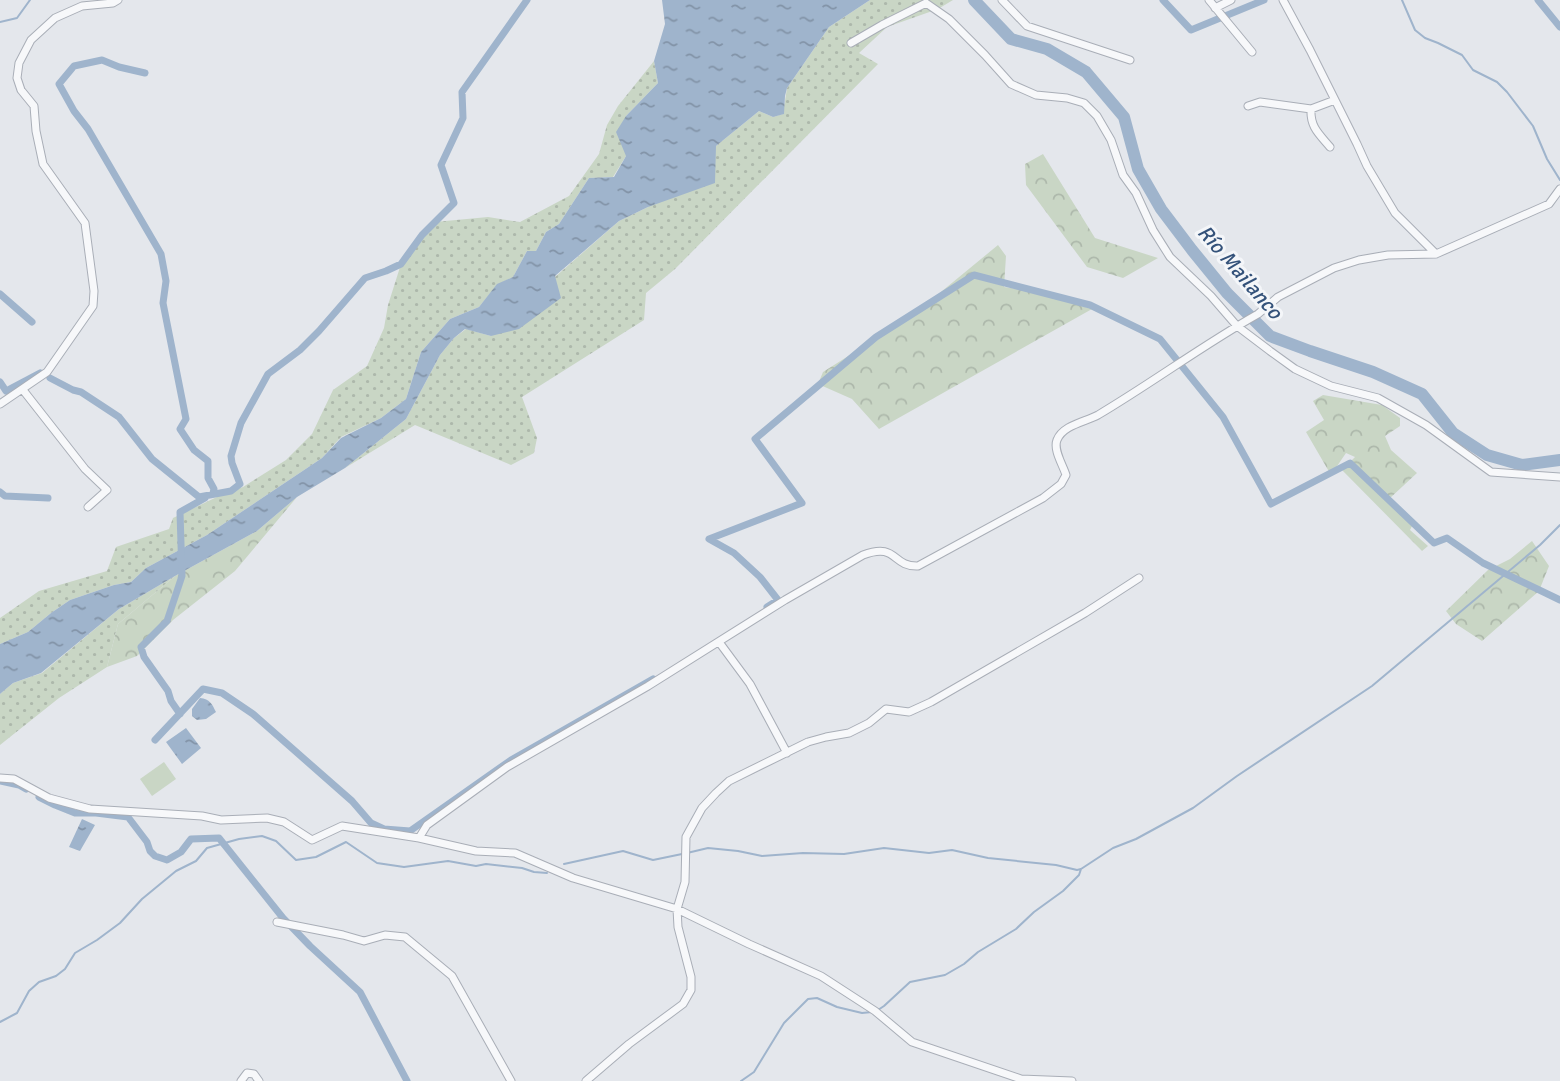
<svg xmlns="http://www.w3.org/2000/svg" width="1560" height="1081" font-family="Signika,sans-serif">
<defs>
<pattern id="grass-dots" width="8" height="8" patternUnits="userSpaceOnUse" patternTransform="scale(1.75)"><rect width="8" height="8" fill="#c9d6c5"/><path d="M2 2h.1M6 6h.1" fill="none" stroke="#adb8ab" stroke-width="1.8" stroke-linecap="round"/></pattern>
<pattern id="forest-crowns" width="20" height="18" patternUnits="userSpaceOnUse" patternTransform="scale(1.75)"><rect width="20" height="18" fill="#c9d6c5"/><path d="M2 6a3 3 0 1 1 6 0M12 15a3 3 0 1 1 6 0" fill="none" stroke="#adb8ab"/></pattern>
<pattern id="water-ripples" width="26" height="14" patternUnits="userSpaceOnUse" patternTransform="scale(1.75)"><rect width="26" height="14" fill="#9fb4cc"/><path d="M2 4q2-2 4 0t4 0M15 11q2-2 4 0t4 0" fill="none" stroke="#8293a7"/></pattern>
</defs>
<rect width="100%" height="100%" fill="#e4e7ec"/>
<path fill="url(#grass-dots)" d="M870,0H953L938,9L887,27L859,53L878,64L675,269L646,293L644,320L522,397L537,438L534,453L511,465L415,425L345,468L406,419L440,355L454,338L466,329L491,336L555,277L619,221L648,207L716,146L759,111L773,117L783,114L787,88L829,27Z
M654,61L658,83L626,116V156L613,177L589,178L559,224L546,232L536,251H527L513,277L497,285L479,307L450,319L421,352L406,399L381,418L341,437L322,458L207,535L146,568L131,582L114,585L70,600L51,613L28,632L0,644V618L39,591L107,571L116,547L169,529L173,518L221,495L243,487L286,460L312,434L333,390L367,366L384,328L388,305L401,264L422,235L435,222L488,217L520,222L569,196L599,154L607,125L618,106Z
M175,576L118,624L107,667L59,698L0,745V694L13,683L42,673L119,609Z"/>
<path fill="url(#forest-crowns)" d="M1043,154L1095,238L1158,258L1123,278L1087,267L1026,185L1025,164Z
M998,245L1006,256L1004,287L1037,292L1092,309L879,429L852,399L818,384L823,372L913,315Z
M1323,395L1382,405L1400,418V426L1385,436L1391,450L1417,473L1389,499L1413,524L1410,530L1428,546L1422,551L1342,470L1355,457L1346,453L1331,475L1306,432L1324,420L1313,401Z
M297,497L235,571L173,620L137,656L107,667L118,624L175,576L257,531Z
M1532,541L1549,566L1539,591L1482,641L1456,624L1446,611L1488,570L1510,559Z"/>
<path fill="#c9d6c5" d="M164,762L176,779L152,796L140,779Z"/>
<path fill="url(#water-ripples)" d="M662,0H870L829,27L787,88L785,96L784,114L773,117L759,111L716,146L715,183L648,207L619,221L555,276L561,298L519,329L491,336L465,329L454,338L440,355L406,419L345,468L297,497L257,531L175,576L119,609L41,673L13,683L0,694V644L28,632L51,613L70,600L114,585L131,582L146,568L207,535L322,458L341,438L381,418L406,399L421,352L450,319L479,307L497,284L513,277L527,251H536L546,232L559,224L589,178L614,177L626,156L616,132L626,116L658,83L654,61L665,24Z
M200,698C210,699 212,704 216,712L206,719L197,720L192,716V709Z
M186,728L201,748L182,764L166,742Z
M82,819L95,825L80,851L69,847Z"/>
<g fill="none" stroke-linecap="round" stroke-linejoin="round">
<path stroke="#9fb4cc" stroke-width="2" d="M1402,0L1415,30L1425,38L1438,43L1462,55L1473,70L1497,82L1507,92L1533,126L1547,159L1560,180
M0,22L17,18L30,0
M687,853L708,848L738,851L762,856L803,853L844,854L884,848L929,853L952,850L988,858L1056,865L1077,870L1081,869L1113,848L1136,839L1193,808L1237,776L1372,686L1540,545L1560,525
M564,864L623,851L653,860L682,854
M878,1010L884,1006L910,982L945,975L964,964L978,952L1016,929L1034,912L1063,891L1079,875L1081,869
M0,1022L17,1013L29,991L39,982L56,976L65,969L75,953L97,940L120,923L142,899L176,871L196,861L207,848L239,839L262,836L276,841L296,860L316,857L346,842L377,863L404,867L448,861L476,866L486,864L522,868L534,872L547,873
M741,1081L754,1072L784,1023L808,999L817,998L837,1007L862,1013L872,1012"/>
<path stroke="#9fb4cc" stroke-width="7" d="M1163,0L1191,30L1264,0
M1538,0L1560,27
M145,73L119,67L102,60L74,66L59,84L74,111L88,129L161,254L166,281L163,303L186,419L180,429L194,450L208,461V478L214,489L213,493
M0,294L32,322
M50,378L73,390L81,392L119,417L152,459L199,497L231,491L240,484L232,463L231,456L241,423L268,374L300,350L319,331L365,278L386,271L401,264L422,235L454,203L441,165L463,118L462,92L527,0
M0,382L6,391L40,373
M0,492L5,496L48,498
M767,607L778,600L760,577L734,553L709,539L802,503L755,439L876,337L974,275L1090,305L1160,339L1223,417L1271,504L1350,463L1434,543L1447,538L1483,563L1560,600
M180,714L171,701L168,691L144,657L141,647L167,621L182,576L180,512L205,498
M155,740L203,689L222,693L253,714L352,801L371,823L384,829L410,831L511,760L653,679
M0,781L19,785L26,789
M39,797L55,805L75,813H96L128,817L147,842L150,851L155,856L167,860L181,852L191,839L219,838L283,918L310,946L360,992L407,1081"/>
<path stroke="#9fb4cc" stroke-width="12" d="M974,0L1011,39L1047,49L1086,72L1124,117L1138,169L1161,209L1192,250L1227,293L1270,336L1310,351L1373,372L1422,394L1453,433L1487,455L1522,465L1560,460"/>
<defs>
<path id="street" d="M1002,0L1027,26L1130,60
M1209,0L1252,52
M1283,0L1310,50L1357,144L1367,166L1395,213L1436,254
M1215,8L1231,0
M851,43L882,25L926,3L949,19L985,55L1011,84L1036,95L1067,98L1084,103L1097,116L1111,140L1123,175L1136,193L1153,230L1170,257L1211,296L1237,326L1270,351L1295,369L1331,386L1378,398L1426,425L1491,472L1560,477
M1248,106L1260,102L1311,109L1335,100
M1311,109C1310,127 1319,134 1330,147
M23,390L85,469L107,490L88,507
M0,404L47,372L93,306L94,291L85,223L43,164L36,131L34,106L21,90L17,78L19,63L31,40L55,18L82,6L113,3L118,0
M719,642L750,684L787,753
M0,778L14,779L49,798L90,809L202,816L221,820L267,818L284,822L312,840L342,826L419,838L476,851L515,853L573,878L677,909L749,944L821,976L875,1011L912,1042L1021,1079L1072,1081
M419,838L427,825L507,767L648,686L785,600L863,555C898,542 891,567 918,566L1043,498L1061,484L1066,475C1063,465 1053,450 1057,440C1063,425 1085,422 1098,415C1152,383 1203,345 1258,314L1278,297L1334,268L1359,260L1388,255L1436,254L1549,204L1560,189
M277,922L343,935L364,941L385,935L405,937L452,976L511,1081
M241,1081L247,1073L254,1074L259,1081
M586,1081L629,1044L683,1004L691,990V977L678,927L677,909L685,882L686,837L702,808L716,793L729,781L808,742L826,737L849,733L869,723L886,709L909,712L931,702L1085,613L1139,578"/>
</defs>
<use href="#street" stroke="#a9aeb7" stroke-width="9"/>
<use href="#street" stroke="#f7f8fa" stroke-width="7"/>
</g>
<g text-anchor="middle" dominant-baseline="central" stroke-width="6" stroke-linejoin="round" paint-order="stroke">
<g font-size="21" font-style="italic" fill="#34527a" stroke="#f4f6f9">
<text transform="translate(1240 272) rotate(49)">Río Mailanco</text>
</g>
</g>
</svg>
